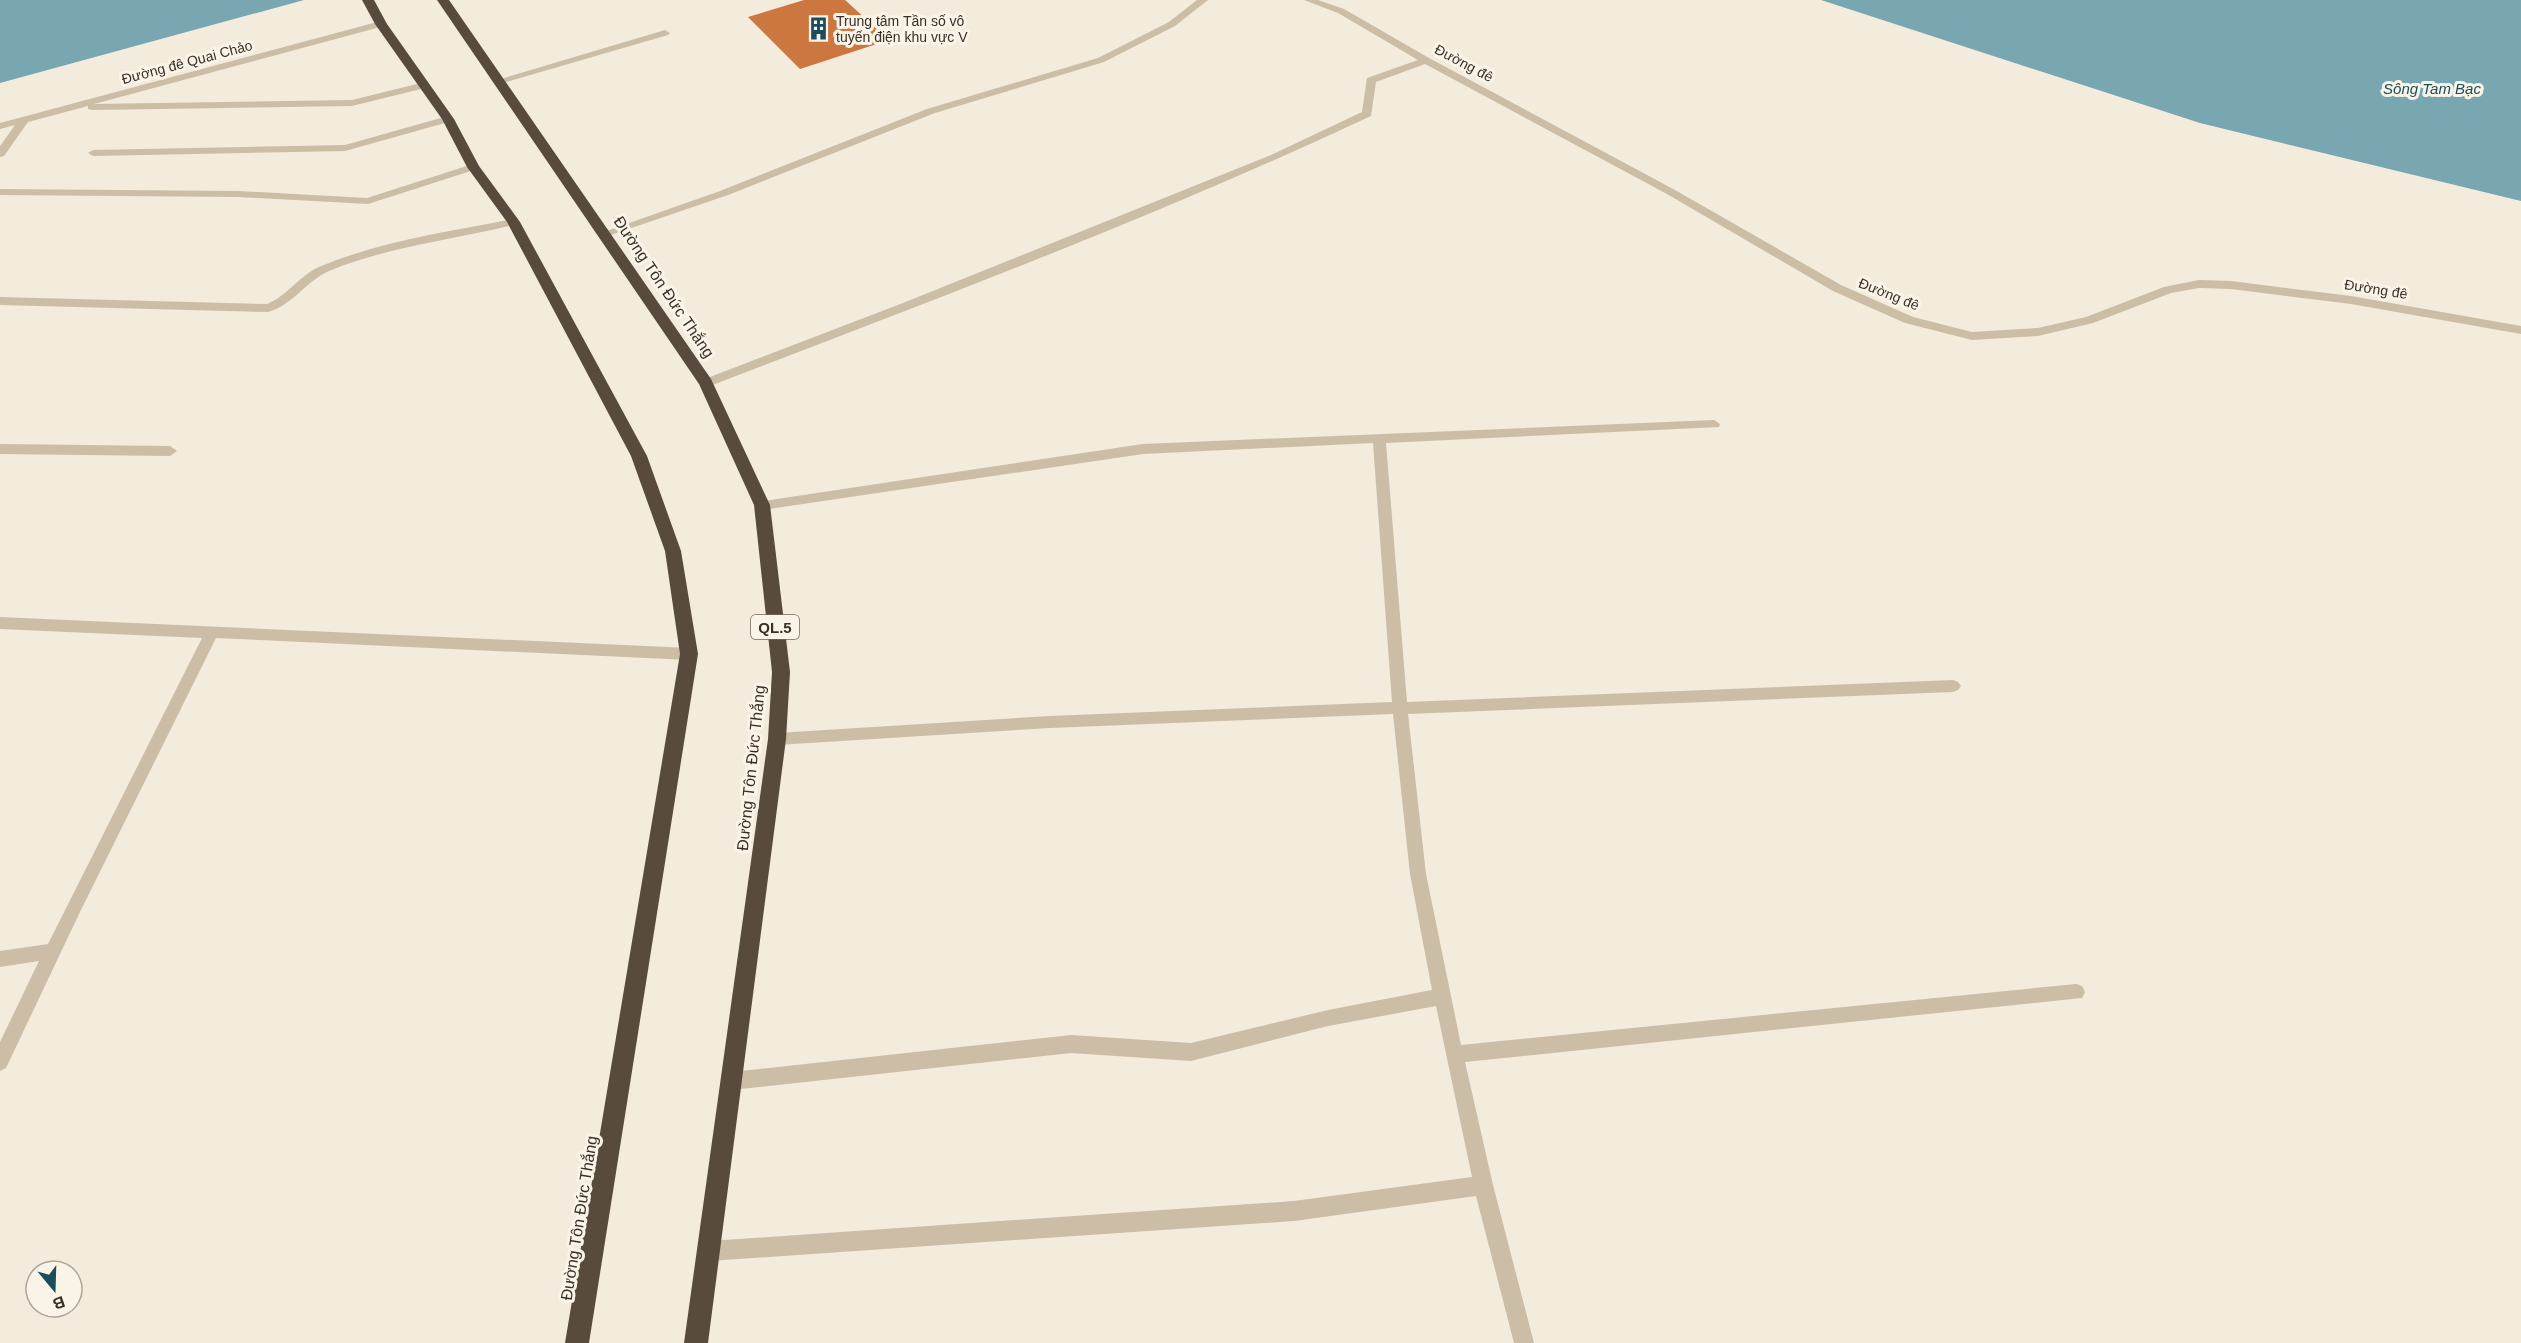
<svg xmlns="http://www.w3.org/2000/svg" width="2521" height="1343" font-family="Helvetica,sans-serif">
<rect width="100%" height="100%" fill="#f3ebdb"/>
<path fill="#78a7b2" d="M0,0H304L0,83Z
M1821,0H2521V201L2200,123Z"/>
<path fill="#cc7640" d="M804,0H845L889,40L800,69L748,17Z"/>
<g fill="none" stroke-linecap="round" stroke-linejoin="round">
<path fill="#ccbda6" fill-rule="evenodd" d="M1197,0H1208L1175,26L1104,62L935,113L728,195L608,236L604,237L598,234L720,191L927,109L1098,58L1169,22Z
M1304,0H1318L1344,9L1429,58L1675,190L1841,285L1913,317L1972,332L2038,328L2086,317L2164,287L2199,280L2231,281L2351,296L2521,326V334L2351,304L2231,289L2199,288L2171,293L2093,323L2038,336L1972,340L1905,323L1833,291L1667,194L1425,64L1376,82L1371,116C1156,217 931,301 710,386H702L700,383L702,380L903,303L1271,155L1362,112L1367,78L1418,60L1338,13Z
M381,21L384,22V26L94,104L352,100L425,82L429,83V87L352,106L92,110L88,109V106L28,122L4,156L0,157V146L15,125L0,129V123Z
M665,30L670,33L668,35L503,83L494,81Z
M448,116L452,117V121L345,151L93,156L88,153L93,150L345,145Z
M473,164L478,167L477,169L368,204L238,197L0,195V189L238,191L367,198Z
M513,219L517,220V224C454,240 389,246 329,271C306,281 293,305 268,312L0,305V297L267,304C287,296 299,276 319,267C380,241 449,232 513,219Z
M1714,420L1720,424L1719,427L1386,443L1407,702L1953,680L1958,682L1961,686L1958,690L1953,692L1408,714L1426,874L1461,1045L2076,984L2082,986L2085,992L2082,998L1465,1062L1493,1185L1534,1343H1514L1476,1196L1294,1221L709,1261L702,1258L699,1251L702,1244L709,1241L1294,1201L1472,1177L1436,1006L1328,1026L1191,1061L1071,1053L731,1090L724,1087L722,1081L724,1075L731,1072L1071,1035L1191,1043L1328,1010L1432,990L1410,874L1393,714L1050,728L777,745L771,744L769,739L771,734L777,733L1050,716L1392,702L1373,443L1143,454L762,510L755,505L757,502L1143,444Z
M0,444L170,446L177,451L170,456L0,454Z
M0,617L689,648L694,650L696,654L694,658L689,660L216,638L79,914L6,1068L0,1071V1042L39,961L0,967V951L48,944L202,638L0,629Z"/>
<path fill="#594a3e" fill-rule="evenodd" d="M362,0H374L387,24L454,119L479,166L520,222L647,456L681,551L698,654L589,1343H565L680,654L665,551L631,456L507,222L467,167L442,119L375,24Z
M437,0H449L711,379L770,505L790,672L786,739L708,1343H684L768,739L772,672L754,505L699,384Z"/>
</g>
<defs>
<symbol id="building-bare" viewBox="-9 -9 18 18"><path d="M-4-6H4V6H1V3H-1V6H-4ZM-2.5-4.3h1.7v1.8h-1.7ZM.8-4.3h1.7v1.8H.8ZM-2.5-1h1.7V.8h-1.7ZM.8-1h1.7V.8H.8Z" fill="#1b4e5c" stroke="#faf4e8" stroke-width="2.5" paint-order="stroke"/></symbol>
</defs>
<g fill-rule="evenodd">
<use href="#building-bare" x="802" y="12" width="33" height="33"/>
</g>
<g text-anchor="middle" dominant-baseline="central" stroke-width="6" stroke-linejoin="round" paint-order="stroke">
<g font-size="14" fill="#382f27" stroke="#faf4e8" text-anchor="start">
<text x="836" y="21">Trung tâm Tần số vô<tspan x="836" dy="16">tuyến điện khu vực V</tspan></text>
</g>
<g font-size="14" fill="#382f27" stroke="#faf4e8">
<text transform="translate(187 62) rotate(-15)">Đường đê Quai Chảo</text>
<text transform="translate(1464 63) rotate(28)">Đường đê</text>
<text transform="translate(2376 289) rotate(9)">Đường đê</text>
<text transform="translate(1889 294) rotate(22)">Đường đê</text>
</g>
<g font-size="15" font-style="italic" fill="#1b4e5c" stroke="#faf4e8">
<text x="2432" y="88">Sông Tam Bạc</text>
</g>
<rect fill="#faf4e8" stroke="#726a61" stroke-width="1.5" x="751" y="615" width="48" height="24" rx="4.5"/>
<g font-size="15" font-weight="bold" fill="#382f27">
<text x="775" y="627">QL.5</text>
</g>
<g font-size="16" fill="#382f27" stroke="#faf4e8">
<text transform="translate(664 287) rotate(56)">Đường Tôn Đức Thắng</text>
<text transform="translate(751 768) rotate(-84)">Đường Tôn Đức Thắng</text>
<text transform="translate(579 1218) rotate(-81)">Đường Tôn Đức Thắng</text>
</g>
</g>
<g transform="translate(54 1289) rotate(161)"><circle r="28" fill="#faf4e8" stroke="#aca59b" stroke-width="1.5"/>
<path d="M0-4.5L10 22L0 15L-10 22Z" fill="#1b4e5c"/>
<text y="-9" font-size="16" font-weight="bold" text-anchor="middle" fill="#382f27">B</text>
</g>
</svg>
